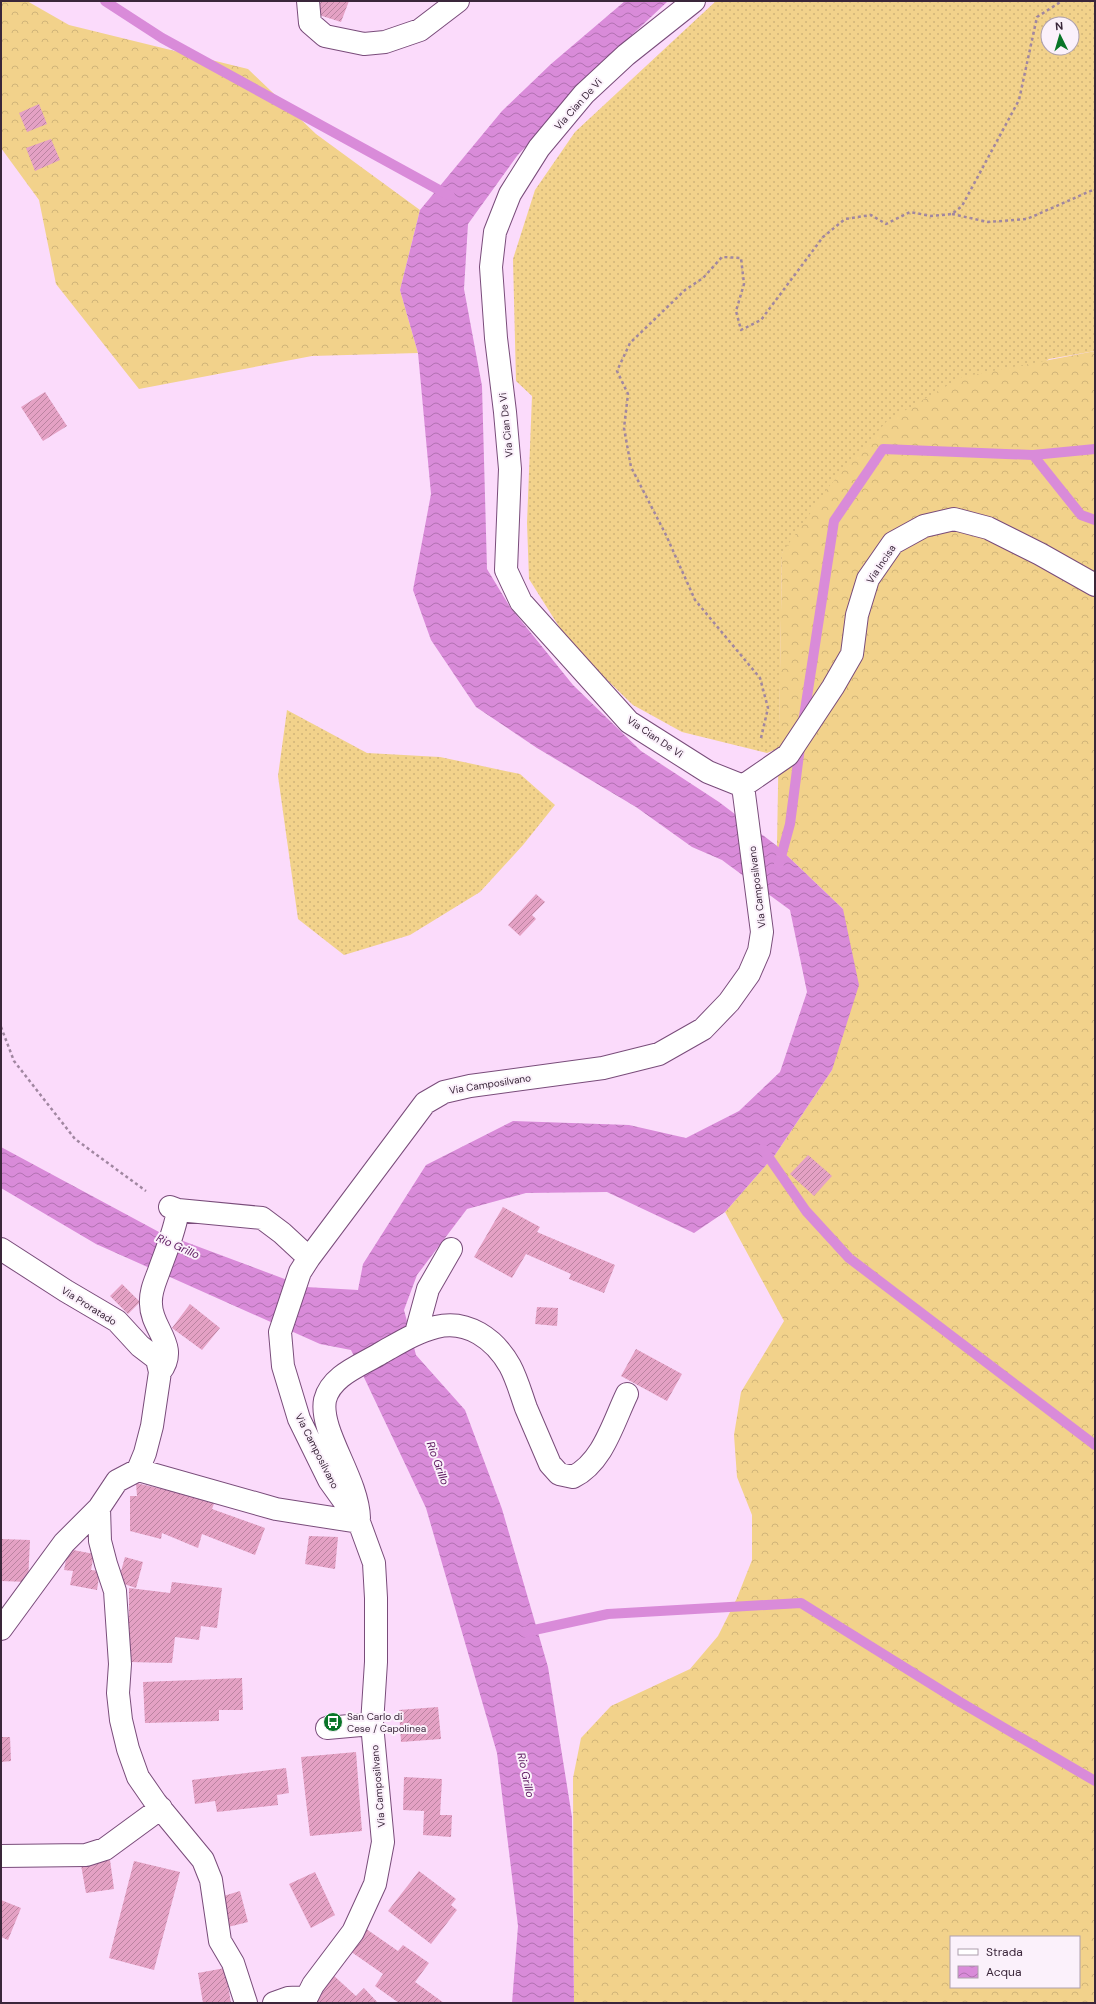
<svg xmlns="http://www.w3.org/2000/svg" width="1096" height="2004" font-family="'DM Sans',sans-serif">
<defs>
<pattern id="grass-dots" width="8" height="8" patternUnits="userSpaceOnUse"><rect width="8" height="8" fill="#f2d28b"/><path d="M2 2h.1M6 6h.1" fill="none" stroke="#d0b479" stroke-width="1.8" stroke-linecap="round"/></pattern>
<pattern id="forest-crowns" width="20" height="18" patternUnits="userSpaceOnUse"><rect width="20" height="18" fill="#f2d28b"/><path d="M2 6a3 3 0 1 1 6 0M12 15a3 3 0 1 1 6 0" fill="none" stroke="#d0b479"/></pattern>
<pattern id="water-waves" width="16" height="10" patternUnits="userSpaceOnUse"><rect width="16" height="10" fill="#d98bd9"/><path d="M0 5q4-4 8 0t8 0" fill="none" stroke="#b171b1"/></pattern>
<pattern id="building-hatch" width="6" height="6" patternUnits="userSpaceOnUse"><rect width="6" height="6" fill="#e4a1c4"/><path d="M-1 1l2-2M0 6l6-6M5 7l2-2" fill="none" stroke="#ba83a0"/></pattern>
</defs>
<rect width="100%" height="100%" fill="#fbdbfb"/>
<path fill="url(#grass-dots)" fill-rule="evenodd" d="M716,1H1095V351L1049,359L782,553L779,748L767,753L682,732L633,705L570,644L529,579L527,523L532,396L516,381L513,259L535,190L575,132ZM1048,24H1072V48H1048Z
M287,710L367,753L440,757L520,774L555,805L523,845L480,892L410,935L344,955L298,919L278,776Z"/>
<path fill="url(#forest-crowns)" fill-rule="evenodd" d="M1,1H27L69,25L248,69L316,134L420,210L400,290L418,353L312,356L139,389L56,284L39,200L1,148Z
M1095,351V2003H574L573,1778L581,1738L611,1706L690,1669L718,1636L737,1598L752,1560V1515L737,1477L734,1435L741,1392L784,1321L725,1212L775,1155L832,1070L843,909L777,846L782,553L831,484L887,421L962,377ZM951,1937H1079V1987H951Z"/>
<path fill="url(#water-waves)" d="M625,1H668L617,49L517,156L468,224L464,289L482,386L487,569L510,607L573,685L641,751L719,802L777,846L843,909L859,985L832,1070L775,1155L725,1212L694,1233L607,1192L526,1193L467,1209L417,1275L404,1310L416,1355L465,1410L502,1509L548,1667L572,1817L574,2003H512L518,1926L497,1753L426,1508L351,1350L320,1344L96,1244L1,1188V1147L159,1232L306,1287L358,1290L363,1264L426,1165L513,1121L629,1125L686,1138L739,1111L780,1072L807,992L790,910L722,860L692,847L636,807L537,748L476,707L431,640L413,590L431,494L418,353L400,290L420,210L502,111L551,64Z"/>
<g fill="none" stroke-linecap="round" stroke-linejoin="round">
<path stroke="#d98bd9" stroke-width="10" d="M105,1L162,38L450,196
M1033,455L1081,515L1095,520
M803,723L834,521L883,449L1033,455L1095,449
M779,864L790,824L800,747
M763,1149L806,1211L849,1258L1095,1445
M525,1632L608,1614L801,1603L960,1702L1095,1781"/>
</g>
<path fill="url(#building-hatch)" d="M321,1H349L341,22L316,14Z
M39,104L47,124L27,132L19,113Z
M51,139L60,160L35,171L26,148Z
M45,392L67,426L43,441L21,407Z
M536,894L545,902L532,915L536,919L520,936L508,925Z
M808,1155L832,1176L814,1196L790,1174Z
M503,1207L540,1227L537,1232L615,1265L604,1293L569,1279L571,1274L526,1254L512,1278L474,1257Z
M122,1284L140,1302L128,1314L110,1296Z
M190,1304L220,1328L202,1350L172,1328Z
M537,1307L558,1308L557,1326L535,1324Z
M636,1349L682,1374L667,1401L621,1376Z
M136,1483L215,1501L212,1509L265,1528L255,1555L202,1534L198,1548L162,1533L161,1539L130,1531V1496H137Z
M309,1536L338,1537L335,1569L305,1564Z
M1,1539L30,1540L28,1582L1,1581Z
M68,1549L94,1554L91,1570L100,1571L97,1590L70,1585L73,1571L64,1570Z
M125,1557L143,1562L136,1588L118,1582Z
M172,1582L222,1588L217,1628L201,1626L199,1640L175,1637L172,1663L129,1662V1588L170,1593Z
M242,1678L243,1710H219V1721L145,1723L143,1682Z
M438,1707L441,1739L401,1742L399,1710Z
M1,1737H10L11,1761L1,1762Z
M356,1752L362,1831L310,1836L301,1757Z
M286,1768L289,1793L277,1795L278,1805L217,1812L215,1801L195,1804L192,1780Z
M404,1777L442,1779L440,1815H452L451,1837L423,1835L424,1811L403,1810Z
M110,1860L114,1889L86,1893L81,1865Z
M134,1861L180,1872L154,1970L109,1958Z
M419,1871L456,1899L451,1905L457,1910L431,1944L388,1911Z
M315,1872L335,1915L311,1928L289,1884Z
M240,1891L248,1922L224,1928L217,1898Z
M1,1900L21,1908L8,1940L1,1937Z
M362,1926L398,1951L403,1945L429,1963L415,1982L444,2003H399L375,1986L383,1974L350,1951Z
M225,1968L231,2003H203L198,1973Z
M332,1974L356,1996L364,1988L378,2003H310Z"/>
<g fill="none" stroke-linecap="round" stroke-linejoin="round">
<defs>
<path id="minor" d="M308,1L310,23L325,36L364,44L385,42L420,30L458,1
M694,1L626,55L584,94L539,148L510,194L495,232L491,267L496,338L505,412L510,469L506,570L521,602L629,722L708,772L743,786
M743,786L788,755L833,687L852,654L857,615L868,579L893,543L924,526L954,519L988,528L1040,554L1095,585
M170,1207L178,1210L262,1218L282,1233L309,1258
M1,1249L66,1291L117,1321L140,1346L157,1359L160,1372L152,1426L145,1453L138,1470
M416,1333L428,1289L451,1249
M160,1372C180,1346 151,1329 151,1304C150,1292 155,1282 159,1271C166,1251 175,1231 178,1210
M99,1508L100,1541L106,1564L115,1591L120,1664L118,1693L121,1720L128,1749L138,1777L156,1803L203,1860L211,1880L220,1941L233,1963L246,2003
M359,1518C358,1479 319,1431 325,1400C331,1375 362,1365 381,1353C399,1343 416,1332 436,1327C467,1319 495,1339 510,1366C517,1379 521,1394 526,1408C534,1427 542,1445 550,1464L559,1474L573,1477C603,1462 613,1423 627,1394
M1,1629L64,1543L99,1508L117,1481L138,1470L276,1509L359,1522
M327,1728L372,1724
M1,1856L86,1855L105,1849L161,1808
M274,2003L288,1998L307,1997
M304,2003L313,1985L353,1932L375,1884L383,1842L372,1724L376,1662V1598L374,1563L359,1522L329,1480L299,1419L283,1366L280,1332L300,1272L309,1258L425,1103L444,1092L470,1086L603,1068L659,1054L703,1029L729,1002L749,974L759,951L762,932L743,786"/>
</defs>
<use href="#minor" stroke="#794c7a" stroke-width="24"/>
<path stroke="#a086a0" stroke-width="2.5" stroke-dasharray="3 3" stroke-linecap="butt" d="M952,214L988,222L1027,219L1095,189
M761,738L768,708L760,678L695,600L666,535L631,467L624,428L628,394L617,371L630,343L685,290L703,278L722,257L741,258L744,284L736,311L741,330L761,320L823,237L845,219L871,215L886,224L910,212L931,216L952,214L962,206L1019,100L1037,17L1062,1
M1,1027L14,1061L75,1139L146,1191"/>
<use href="#minor" stroke="#fff" stroke-width="22"/>
</g>
<defs>
<symbol id="bus-disc" viewBox="-11 -11 22 22"><circle r="9.5" fill="#097528" stroke="#fbf1fb"/><path d="M-5-6H5V4H4V6H2V4H-2V6H-4V4H-5ZM-3.5-4V0h7V-4ZM-3.5 1.2v1.5H-2V1.2ZM2 1.2v1.5H3.5V1.2Z" fill="#fff"/></symbol>
</defs>
<g fill-rule="evenodd">
<use href="#bus-disc" x="322" y="1711" width="22" height="22"/>
</g>
<g text-anchor="middle" dominant-baseline="central" stroke-width="4" stroke-linejoin="round" paint-order="stroke">
<g font-size="10" fill="#3a263a" stroke="#fbf1fb">
<text transform="translate(578 104) rotate(-48)">Via Cian De Vi</text>
<text transform="translate(506 425) rotate(-96)">Via Cian De Vi</text>
<text transform="translate(881 564) rotate(-56)">Via Incisa</text>
<text transform="translate(655 737) rotate(34)">Via Cian De Vi</text>
<text transform="translate(757 887) rotate(-97)">Via Camposilvano</text>
<text transform="translate(490 1084) rotate(-9)">Via Camposilvano</text>
<text transform="translate(89 1306) rotate(32)">Via Proratado</text>
<text transform="translate(317 1451) rotate(63)">Via Camposilvano</text>
<text transform="translate(378 1786) rotate(-95)">Via Camposilvano</text>
</g>
<g font-size="10" fill="#3a263a" stroke="#fbf1fb" text-anchor="start">
<text x="347" y="1716">San Carlo di<tspan x="347" dy="12">Cese / Capolinea</tspan></text>
</g>
<g font-size="11" font-style="italic" fill="#59145c" stroke="#fbf1fb">
<text transform="translate(178 1246) rotate(24)">Rio Grillo</text>
<text transform="translate(438 1463) rotate(70)">Rio Grillo</text>
<text transform="translate(526 1775) rotate(78)">Rio Grillo</text>
</g>
</g>
<rect width="1096" height="2004" fill="none" stroke="#3a263a" stroke-width="4"/>
<rect x="950" y="1936" width="130" height="52" fill="#fbf1fb" stroke="#aea0ae"/>
<rect x="958" y="1949" width="20" height="6" fill="#ffffff" stroke="#aea0ae"/>
<text x="986" y="1956" font-size="12" fill="#3a263a">Strada</text>
<rect x="958" y="1966" width="20" height="12" fill="url(#water-waves)" stroke="#aea0ae"/>
<text x="986" y="1976" font-size="12" fill="#3a263a">Acqua</text>
<g transform="translate(1060 36) rotate(355)"><circle r="19" fill="#fbf1fb" stroke="#aea0ae"/>
<path d="M0-3L7 15L0 10L-7 15Z" fill="#097528"/>
<text y="-6" font-size="11" font-weight="bold" text-anchor="middle" fill="#3a263a">N</text>
</g>
</svg>
